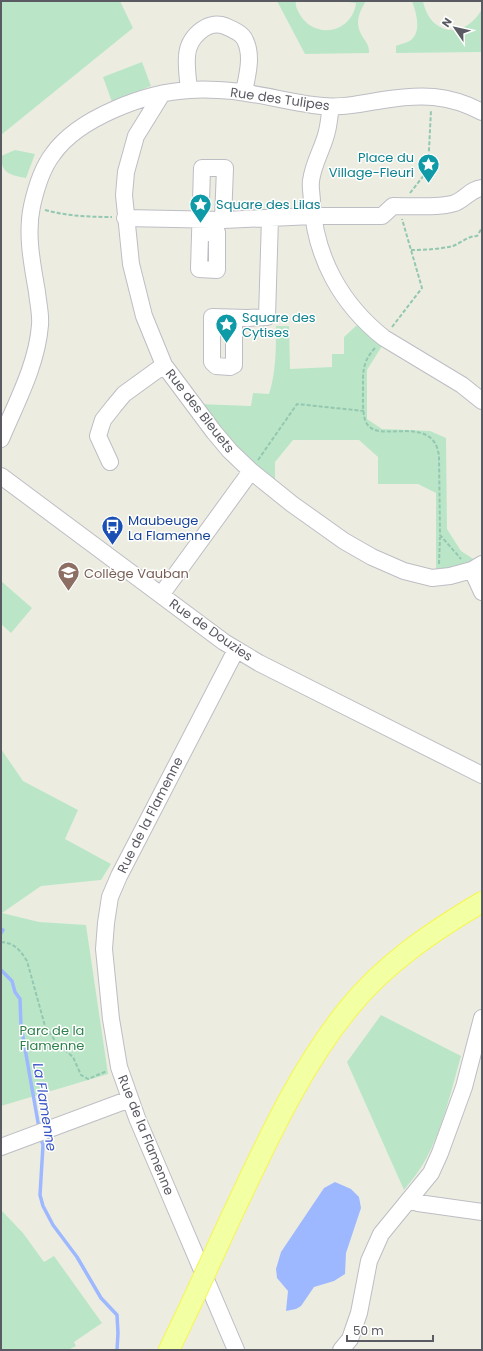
<svg xmlns="http://www.w3.org/2000/svg" width="483" height="1351" font-family="Poppins,sans-serif">
<rect width="100%" height="100%" fill="#ecede0"/>
<path fill="#bae6c7" d="M1,1H120L133,28L1,135Z
M277,1H296C295,6 297,9 299,13C313,40 352,34 356,3L340,1H366C358,14 354,25 364,39C368,45 369,46 369,53L305,54Z
M412,1H423C430,36 465,40 482,9V52L396,53V46C400,44 407,43 411,40C422,31 416,12 412,1Z
M142,62L151,86L112,102L103,77Z
M15,150L35,154L26,178C11,175 1,174 1,156Z
M357,325L382,346L367,370V419L382,429L430,431L446,438L447,529L461,551L475,560L448,569L436,570V493L418,484H378V457L359,440H293L275,462V480L248,460L199,404L251,406L253,393L269,394C276,373 276,348 276,326H289L290,369L332,367V354H344V337Z
M1,581L32,608L11,633L1,624Z
M1,749L23,781L78,810L65,839L111,864L101,880L41,886L2,913L39,922L86,925L108,1074L1,1106Z
M381,1015L461,1056C451,1091 443,1128 426,1159C420,1170 412,1180 404,1190L347,1062Z
M2,1211L23,1233L44,1262L54,1256L102,1323L74,1342L76,1346L68,1350H1V1212Z"/>
<path fill="#9eb8ff" d="M335,1182L351,1189L359,1197L361,1208L346,1253L345,1274L334,1281L314,1287L301,1306L296,1309L286,1311L288,1291L277,1278L276,1269L281,1252L324,1188Z"/>
<g fill="none" stroke-linecap="round" stroke-linejoin="round">
<path stroke="#9eb8ff" stroke-width="3.5" d="M1,929L3,930L1,933
M1,970L12,981L15,992L20,999L21,1026L39,1128
M40,1136L43,1145L40,1195L43,1206L53,1225L77,1257L101,1298L117,1315L118,1333L117,1350"/>
<defs>
<path id="minor" d="M189,90C188,79 186,67 187,56C188,38 207,19 225,26C232,29 242,33 245,40C253,56 247,76 244,92
M162,94L136,136L126,172L124,195L131,264L144,316L164,365L214,432L230,451L251,471L292,504L344,541L372,557L404,571L432,578L450,576L472,570L482,564
M331,108C329,116 329,126 326,135C322,150 313,164 311,181C310,188 312,195 312,202C315,257 341,304 384,338L462,385L482,401
M125,218L223,220L313,216H382L393,206C410,206 440,208 455,203C465,199 471,189 482,188
M201,233L217,232V270L199,269L202,168H225L223,220
M234,318V365L230,367L216,366L212,362V317L247,318L267,317L270,218
M1,439C16,403 37,365 40,325C41,314 38,303 37,292C32,263 26,234 32,206C36,188 42,168 53,154C78,118 147,92 190,90C205,89 231,90 246,93C268,96 290,102 313,105C340,109 357,104 383,100C421,94 448,94 482,112
M110,462L98,436L103,420L114,406L124,394L164,365
M1,476L224,642L259,663L482,775
M472,570L482,592
M161,595L251,471
M236,650L119,876L110,897L106,923L104,949L111,1019L119,1067L137,1118L236,1350
M1,1147L130,1099
M410,1200L418,1203L482,1212
M341,1350L350,1339L359,1313L369,1261L381,1234L431,1173L440,1153L464,1087L482,1018"/>
<path id="major" d="M232,1215C266,1144 298,1071 348,1009C384,964 433,931 482,902
M169,1350L191,1304"/>
</defs>
<use href="#minor" stroke="#bdbdc5" stroke-width="18"/>
<use href="#major" stroke="#f5f74e" stroke-width="22"/>
<path stroke="#93c7b1" stroke-width="2" stroke-dasharray="4 2" stroke-linecap="butt" d="M410,193L428,170L431,110
M45,210C67,216 89,217 112,217
M411,250C425,250 440,249 453,246C461,243 468,236 477,236L482,228
M392,327L422,288L402,219
M375,348C362,362 363,372 363,391C363,399 362,417 367,424C379,442 419,419 435,443C437,446 438,451 439,455L440,535L461,559
M258,460L297,404L364,411
M439,564L440,537
M1,942C15,943 20,950 27,961L45,1026L56,1042L73,1057L81,1075L88,1079L107,1071"/>
<use href="#minor" stroke="#fff" stroke-width="16"/>
<use href="#major" stroke="#f3ffa3" stroke-width="20"/>
<defs>
<path id="major-bridge" d="M191,1304L232,1215"/>
</defs>
<use href="#major-bridge" stroke="#f5f74e" stroke-width="22" stroke-linecap="butt"/>
<use href="#major-bridge" stroke="#f3ffa3" stroke-width="20"/>
</g>
<defs>
<symbol id="sight-pin" viewBox="-11 -11 22 30"><path d="M0 17L-7.5 6A9.5 9.5 0 1 1 7.5 6Z" fill="#0f9aa8" stroke="#fff"/><path d="M0-6L1.8-2.2L6-1.7L2.9 1.2L3.7 5.4L0 3.3L-3.7 5.4L-2.9 1.2L-6-1.7L-1.8-2.2Z" fill="#fff"/></symbol>
<symbol id="bus-pin" viewBox="-11 -11 22 30"><path d="M0 17L-7.5 6A9.5 9.5 0 1 1 7.5 6Z" fill="#1a4fb4" stroke="#fff"/><path d="M-5-6H5V4H4V6H2V4H-2V6H-4V4H-5ZM-3.5-4V0h7V-4ZM-3.5 1.2v1.5H-2V1.2ZM2 1.2v1.5H3.5V1.2Z" fill="#fff"/></symbol>
<symbol id="school-pin" viewBox="-11 -11 22 30"><path d="M0 17L-7.5 6A9.5 9.5 0 1 1 7.5 6Z" fill="#8d6e63" stroke="#fff"/><path d="M0-5L7-2L0 1L-7-2ZM-4 1L0 2.5L4 1V4Q0 6-4 4Z" fill="#fff"/></symbol>
</defs>
<g fill-rule="evenodd">
<use href="#sight-pin" x="416" y="152" width="25" height="34"/>
<use href="#sight-pin" x="188" y="192" width="25" height="34"/>
<use href="#sight-pin" x="214" y="312" width="25" height="34"/>
<use href="#bus-pin" x="100" y="514" width="25" height="34"/>
<use href="#school-pin" x="56" y="560" width="25" height="34"/>
</g>
<g text-anchor="middle" dominant-baseline="central" stroke-width="3" stroke-linejoin="round" paint-order="stroke">
<g font-size="13" fill="#595a62" stroke="#fff">
<text transform="translate(280 99) rotate(8)">Rue des Tulipes</text>
<text transform="translate(200 411) rotate(52)">Rue des Bleuets</text>
<text transform="translate(211 630) rotate(35)">Rue de Douzies</text>
<text transform="translate(150 815) rotate(-63)">Rue de la Flamenne</text>
<text transform="translate(146 1135) rotate(68)">Rue de la Flamenne</text>
</g>
<g font-size="13" fill="#0d838f" stroke="#fff" text-anchor="start">
<text x="414" y="157" text-anchor="end">Place du<tspan x="414" dy="15">Village-Fleuri</tspan></text>
<text x="216" y="204">Square des Lilas</text>
<text x="242" y="317">Square des<tspan x="242" dy="15">Cytises</tspan></text>
</g>
<g font-size="13" fill="#164399" stroke="#fff" text-anchor="start">
<text x="128" y="520">Maubeuge<tspan x="128" dy="15">La Flamenne</tspan></text>
</g>
<g font-size="13" fill="#785e54" stroke="#fff" text-anchor="start">
<text x="84" y="573">Collège Vauban</text>
</g>
<g font-size="13" fill="#2f824c" stroke="#fff">
<text x="52" y="1030">Parc de la<tspan x="52" dy="15">Flamenne</tspan></text>
</g>
<g font-size="14" font-style="italic" fill="#3b56c7" stroke="#fff">
<text transform="translate(45 1107) rotate(81)">La Flamenne</text>
</g>
</g>
<rect width="483" height="1351" fill="none" stroke="#595a62" stroke-width="4"/>
<g transform="translate(455 28) rotate(304)" stroke="#ffffff" stroke-width="3" paint-order="stroke">
<path d="M0-3L7 15L0 10L-7 15Z" fill="#595a62"/>
<text y="-6" font-size="11" font-weight="bold" text-anchor="middle" fill="#595a62">N</text>
</g>
<path d="M347 1335v6h86v-6" fill="none" stroke="#595a62" stroke-width="2"/>
<text x="353" y="1335" font-size="12" fill="#595a62" stroke="#ffffff" stroke-width="3" paint-order="stroke">50 m</text>
</svg>
